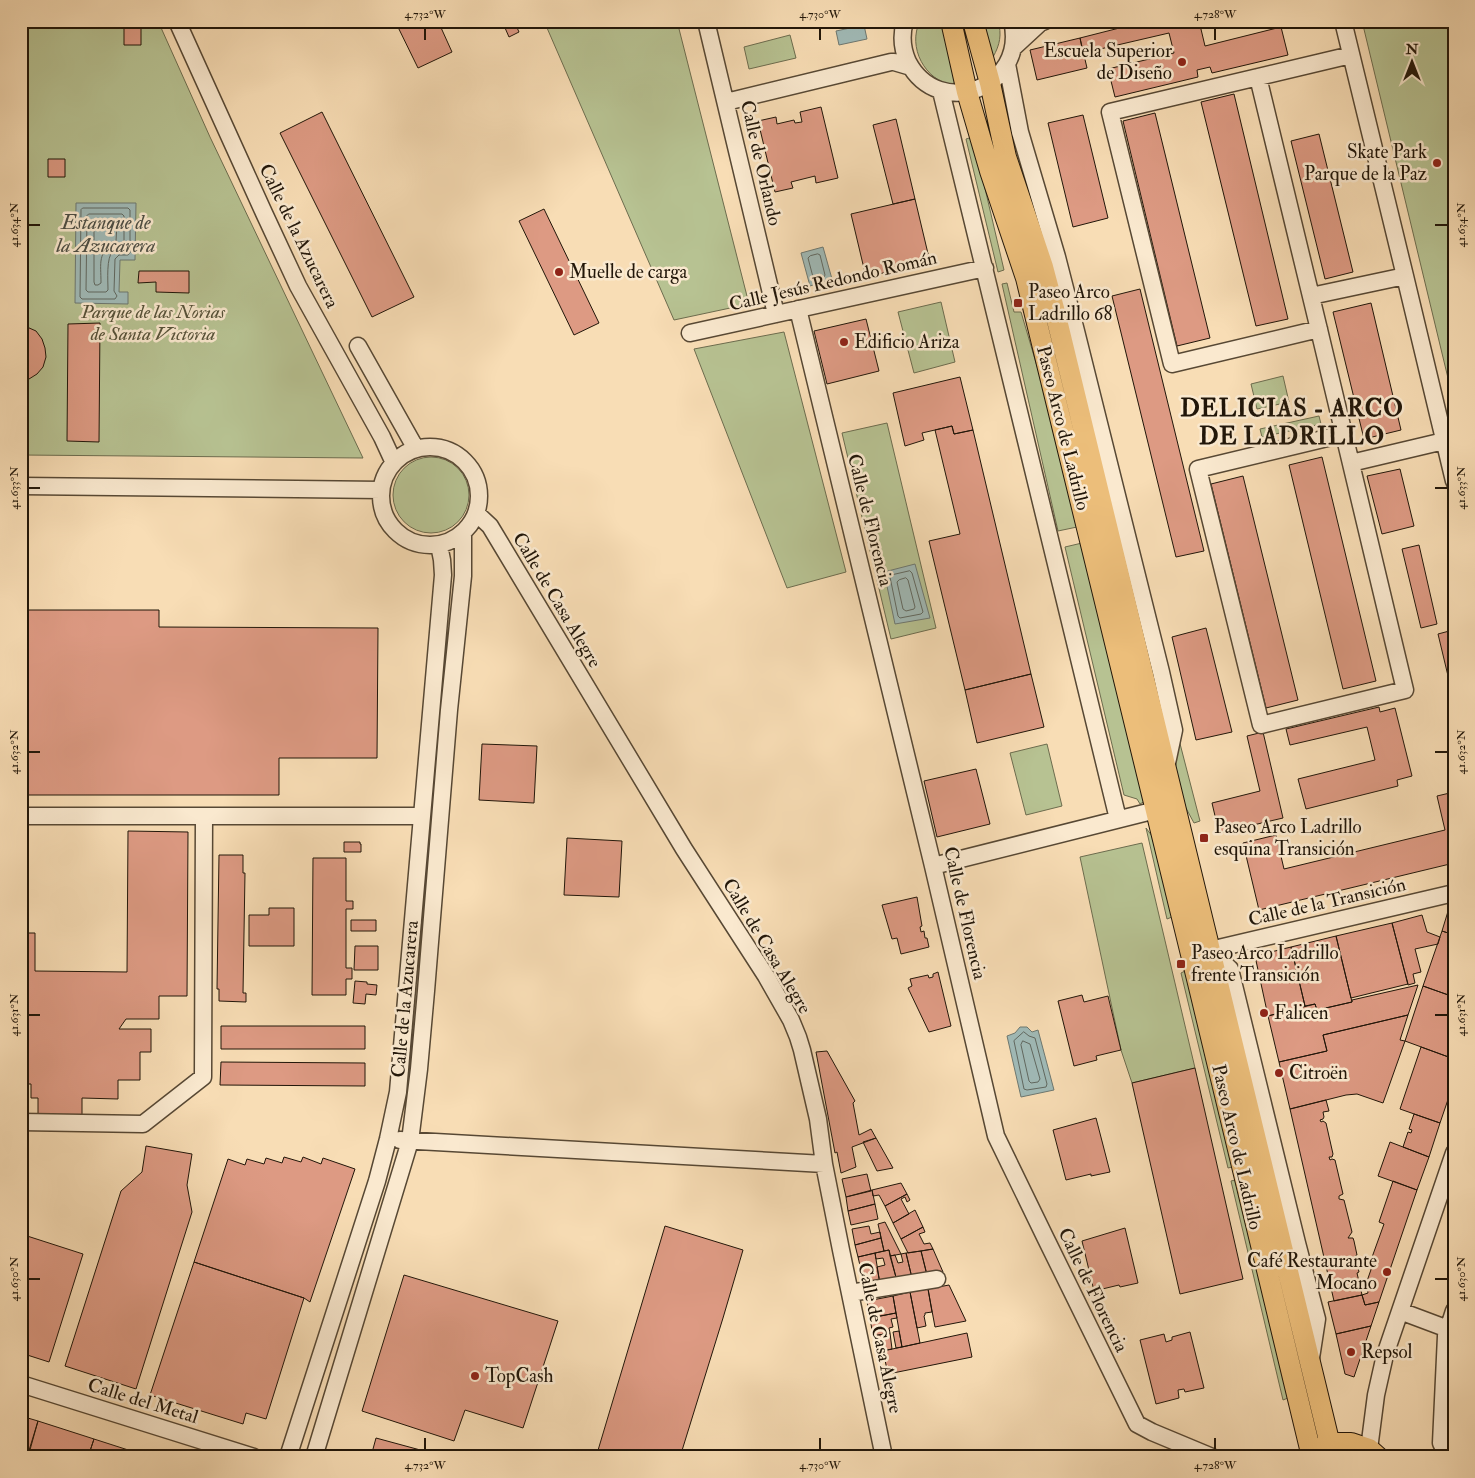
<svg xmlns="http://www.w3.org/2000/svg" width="1475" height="1478" font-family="'IM FELL Double Pica',serif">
<rect width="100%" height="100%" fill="#f8ddb5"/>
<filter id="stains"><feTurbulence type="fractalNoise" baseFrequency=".004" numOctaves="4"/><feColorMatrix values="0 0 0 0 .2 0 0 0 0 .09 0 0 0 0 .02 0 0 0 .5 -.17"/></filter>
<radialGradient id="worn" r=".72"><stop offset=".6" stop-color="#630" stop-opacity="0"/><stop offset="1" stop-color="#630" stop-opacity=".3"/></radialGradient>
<path fill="#b7c292" stroke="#6c6c4e" d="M21,21H158L210,137L363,458L21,455Z
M544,21H677L749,304L674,320Z
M920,21H941L956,79L953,85C925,81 907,47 920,21Z
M982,21H998C1002,34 1000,45 993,57L990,56Z
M1362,21H1454V403Z
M790,35L796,58L749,69L744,47Z
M973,137L1004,270L998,272L966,139Z
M1007,283L1014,312H1021L1047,400L1077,527L1058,531L1002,284Z
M941,302L955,362L914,373L898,312Z
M784,332L846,572L787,588L694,349Z
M1283,376L1289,402L1257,409L1251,384Z
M1319,416L1321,424L1262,437L1260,429Z
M887,423L936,628L891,639L842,433Z
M393 495a38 38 0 1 1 76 0a38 38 0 1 1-76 0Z
M1082,543L1145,801L1140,804L1137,799L1124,795L1065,547Z
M1177,732L1200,821L1194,823L1180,797L1173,770Z
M1047,744L1062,806L1026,815L1010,753Z
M1146,828L1152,836L1172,917L1167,919Z
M1142,843L1195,1068L1132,1083L1121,1050L1080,857Z
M1185,971L1232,1167L1228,1168L1181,973Z
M1235,1180L1288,1398L1283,1400L1231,1181Z"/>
<path fill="#a0bab7" stroke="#6d7871" d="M864,25L867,39L839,45L836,31Z
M76,203H136L135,260H120L119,292H128V304L75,303Z
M823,247L832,279L810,286L801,253Z
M915,564L930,618L895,624L884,572Z
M1020,1027H1027L1032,1032L1038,1030L1054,1090L1021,1097L1007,1036L1015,1033Z"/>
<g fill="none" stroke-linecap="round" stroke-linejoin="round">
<path stroke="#606860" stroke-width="1" d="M83,208H128L130,210V253L128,255H119L115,259L114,291L117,296L115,299H82L80,297L81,210Z
M89,214H122L124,216V246C121,248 116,249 113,251C106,257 108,281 108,290L106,292H88L86,290L87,216Z
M97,222H114L117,224L116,241C97,253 101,262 101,283L98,285H95L94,282V224Z
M818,254L820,255L825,275L824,277L815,279L813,277L808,258L810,256Z
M910,571L912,573L923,612L921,614L900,618L898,616L890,577L892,575Z
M906,578L908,580L915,607L914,609L906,611L903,609L897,582L899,580Z
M1024,1032L1029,1036L1035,1038L1047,1084L1046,1087L1027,1090L1024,1089L1014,1041Z
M1023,1041L1030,1044L1040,1079L1038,1082L1031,1083L1029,1081L1021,1045Z"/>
</g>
<path fill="#dd9a83" stroke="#211609" d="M395,21H438L452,52L418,68Z
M502,21H514L519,32L509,37Z
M737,21H759L738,26Z
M1147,21H1215L1200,25L1205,46L1281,27L1288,55L1212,73L1210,67L1197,70L1198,77L1115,97L1108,69L1174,53L1169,33L1083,53L1080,38Z
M124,28H141V45H124Z
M1080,38L1087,68L1037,80L1030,50Z
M1234,94L1288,319L1256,326L1201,102Z
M821,107L838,178L816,183L815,176L791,182L793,188L775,192L758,121L776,117L777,124L794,120L795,123L802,122L800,112Z
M322,112L414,297L372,317L280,133Z
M1155,113L1210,338L1177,346L1123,121Z
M1083,115L1108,218L1073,227L1048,123Z
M896,119L915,199L893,204L873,125Z
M1319,134L1353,272L1325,279L1291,141Z
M48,159H65V177H48Z
M915,199L930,262L866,277L851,214Z
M544,209L599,323L574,335L519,221Z
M139,271H189V293L156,292V282L138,283Z
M1140,289L1204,551L1176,557L1112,296Z
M1371,303L1401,430L1364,439L1333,312Z
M866,319L879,371L827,384L814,331Z
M100,323L99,442L67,441L68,324Z
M21,325L27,327L36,331L42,339L45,348L46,357L43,367L37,374L29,379L21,381Z
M960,377L973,430L954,434L952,426L922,433L924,440L905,446L893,393Z
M952,426L954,434L973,430L1031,674L965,690L929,541L960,534L935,430Z
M1322,457L1376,681L1343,689L1289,465Z
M1400,469L1414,526L1382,534L1367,476Z
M1243,476L1298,700L1266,708L1211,484Z
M1419,545L1437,624L1421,628L1402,549Z
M21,610H159V627L378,628L377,758H279V795H21Z
M1206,628L1232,732L1196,740L1172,637Z
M1453,630L1454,632V701L1438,634Z
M1031,674L1044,727L977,743L965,690Z
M1379,707L1380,712L1395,708L1412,776L1397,780L1398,786L1306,809L1298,779L1375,760L1367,727L1290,745L1286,729Z
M1263,732L1283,818L1219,833L1212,803L1260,791L1247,736Z
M482,744L537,746L534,803L479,800Z
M976,769L990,824L937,837L924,781Z
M1454,792V863L1259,910L1243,843L1276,835L1284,869L1445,830L1437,796Z
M128,831L188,832L187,996H159V1019H126L119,1029H151V1052H140V1080H118V1099L82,1098V1120H38V1098H31V1084H21V933H35V971L127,972Z
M567,838L622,841L619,897L564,895Z
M344,842H360V844H361V852H344Z
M219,855H243V873H245L243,993H246V1002L219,1001V989H217Z
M313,858H346V901H353V909H346V968H352V979H346V995H312Z
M917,897L922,926L920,927L921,932L924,931L925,938H927L929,947L901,954L897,938L892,939L882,905Z
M269,908H294V946H249V915H269Z
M1449,908L1454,910V935L1442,931Z
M1422,915L1427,932L1440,937L1438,944L1415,949L1421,972L1413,974L1415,983L1408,985L1392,923Z
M351,920H376V931H351Z
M1392,923L1408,984L1351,998L1336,936Z
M1442,931L1454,935V997L1423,986Z
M1336,936L1352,1002L1317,1010L1315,1004L1305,1006L1291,947Z
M355,946H378V970H354Z
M1291,947L1305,1006L1268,1016L1255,956Z
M938,972L951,1026L929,1032L908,988L912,986L910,979L928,975L929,978L933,977V974Z
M355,981L367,982V984L377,985L376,995L366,994L365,1004L353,1003Z
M1418,985L1408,1015L1323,1035L1327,1051L1279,1062L1268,1016L1315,1004L1317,1010L1352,1002V1000Z
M1423,986L1454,997V1059L1405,1041Z
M1082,995L1084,1002L1108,996L1121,1050L1096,1056L1097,1060L1074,1066L1058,1001Z
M1408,1015L1400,1040L1405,1041L1383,1103L1357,1094L1346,1095L1290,1109L1279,1062L1327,1051L1323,1035Z
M221,1026H365V1049H221Z
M1421,1047L1454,1059V1082L1440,1123L1400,1109Z
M827,1051L855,1101L853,1103L859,1135L871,1129L876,1138L852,1147L856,1167L841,1173L837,1152L835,1153L816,1052Z
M221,1062L365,1063V1086L220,1085Z
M1195,1068L1243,1279L1180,1294L1132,1083Z
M1326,1100L1329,1111L1323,1112L1324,1117L1323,1119L1320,1120L1321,1122L1323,1121L1326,1123L1333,1154L1332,1157H1329L1330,1160L1332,1159L1335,1160L1343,1194L1339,1196V1199L1344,1200L1352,1232L1348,1238H1353L1354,1241L1357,1255L1355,1256L1359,1272L1357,1273L1362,1295L1334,1301L1290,1109Z
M1414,1114L1440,1123L1429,1157L1403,1147L1408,1132L1411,1133L1412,1130L1409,1129Z
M1096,1118L1110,1172L1091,1176V1174L1066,1180L1053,1130Z
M876,1138L893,1168L877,1171L863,1142Z
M1390,1142L1429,1157L1417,1190L1378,1176Z
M146,1146L192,1154L187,1185L192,1212L136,1389L65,1366L121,1191L142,1172Z
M284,1157L301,1162L303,1157L321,1164L323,1158L355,1169L310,1302L304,1298L194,1262L228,1159L245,1165L247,1159L264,1164L266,1158L282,1163Z
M867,1174L871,1191L846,1197L842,1179Z
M1393,1181L1417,1190L1379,1302L1365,1305L1362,1295L1368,1293L1366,1284L1374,1261L1371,1260L1384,1224L1379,1222Z
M901,1183L907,1194L885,1206L879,1195L873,1196L872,1190Z
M872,1190L875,1204L848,1211L846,1197Z
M907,1194L910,1200L907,1202L905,1197L901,1199L909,1214L893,1223L885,1206Z
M875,1204L878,1219L851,1225L848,1211Z
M915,1210L923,1227L901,1239L893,1223Z
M885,1222L901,1254L890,1256L889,1250L884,1251L878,1224Z
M665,1226L743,1250L723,1318L680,1457H596Z
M869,1226L871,1234L880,1232L881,1238L855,1245L852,1229Z
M923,1227L925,1232L919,1234L924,1244L930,1243L933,1249L908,1253L901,1239Z
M1125,1228L1138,1283L1120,1287L1119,1285L1094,1291L1082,1241Z
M21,1234L83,1254L49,1362L21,1353Z
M881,1238L884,1251L858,1257L855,1245Z
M933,1249L943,1272L927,1275L921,1251Z
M889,1250L897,1281L880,1284L877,1267L885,1265L883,1258L876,1259L875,1253Z
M921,1251L927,1275L912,1278L906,1253Z
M875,1253L880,1284L865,1287L858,1257Z
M906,1253L912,1278L897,1281L890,1256L895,1255L898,1263L903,1262L901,1254Z
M194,1262L304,1298L266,1419L246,1413L243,1424L150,1395Z
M404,1275L558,1321L523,1428L465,1410L454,1441L362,1411Z
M949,1285L966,1321L935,1327L928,1289Z
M928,1289L932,1312L925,1313V1315L924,1316L926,1326L917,1328L910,1292Z
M910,1292L920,1343L902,1347L893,1296Z
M1362,1295L1365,1305L1379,1302L1371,1326L1336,1334L1328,1302Z
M893,1296L896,1313L870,1318L867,1301Z
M896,1313L897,1318L891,1319L893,1327L889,1328L890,1333L873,1336L870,1318Z
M1371,1326L1354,1377L1345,1374L1336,1334Z
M899,1331L902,1347L896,1348L893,1332Z
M1190,1332L1204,1388L1185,1392L1184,1389L1178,1390L1179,1398L1156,1404L1140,1340L1164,1334L1166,1342L1172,1340V1337Z
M890,1333L892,1349L876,1352L873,1336Z
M967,1333L972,1357L888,1374L883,1351Z
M21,1416L38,1421L28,1457H21Z
M38,1421L94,1439L88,1457H27Z
M376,1438L424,1451L422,1457H377L373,1449Z
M94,1439L150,1457H88Z"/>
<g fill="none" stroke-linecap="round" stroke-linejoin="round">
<defs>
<path id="minor" d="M177,21L264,213L298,286L382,437L394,463
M706,21L776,314
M905,21C901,35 902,49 908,62C939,121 1028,88 1012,21
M1343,21L1405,276L1454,481
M1014,47L1040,23L1045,21
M1007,64L1020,132L1057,257L1076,331L1161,672L1174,730L1166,768
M1258,77C1308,281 1356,486 1405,690L1261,725L1198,469L1344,434
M941,91L1118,819
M726,102L891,62H894L911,67
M1311,296L1405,276
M798,309L933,866L996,1136L1046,1239L1137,1424L1152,1432L1212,1457
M1319,329L1172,364L1110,112L1351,55
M690,333L985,268
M358,346L416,449
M381 496a49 49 0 1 1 98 0a49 49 0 1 1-98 0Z
M1351,463L1444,441
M21,486L381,490
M476,513L490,526L684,849L766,976L791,1020L798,1037L802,1050L818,1119L824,1164L841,1250L884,1457
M21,816H421
M933,866L1156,810L1161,800
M1210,950L1230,969L1297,1243L1317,1319L1311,1358
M1210,950L1454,893
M21,1122L143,1124L203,1077L204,816
M400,1140L824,1164
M850,1293L937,1279
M1400,1311L1448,1329
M1454,1311L1446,1336L1441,1443L1444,1449L1454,1450
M21,1384L254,1457
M1369,1449L1376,1395L1385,1355L1454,1153
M288,1457L377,1181L388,1139L398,1092L443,575L442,560L439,545
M314,1457L410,1141L419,1069L426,991L449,710L463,576V532"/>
<path id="major" d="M951,21L967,92L990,171L1026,278L1198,983L1312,1457
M973,21L990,83L1006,157L1043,267L1056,316L1333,1457
M1319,1449L1329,1443H1351L1369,1449L1378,1457"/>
</defs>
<use href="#minor" stroke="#574834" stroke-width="19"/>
<use href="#major" stroke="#211609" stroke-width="22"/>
<use href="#minor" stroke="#fae9cf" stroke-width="16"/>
<use href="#major" stroke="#ecbe7a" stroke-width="20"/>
</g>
<path fill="none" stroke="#211609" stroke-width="2" d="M425,28V40M820,28V40M1215,28V40M28,225H40M1435,225H1448M28,488H40M1435,488H1448M28,752H40M1435,752H1448M28,1015H40M1435,1015H1448M28,1279H40M1435,1279H1448M425,1438V1450M820,1438V1450M1215,1438V1450"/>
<g fill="#8f2418" stroke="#fae9cf" stroke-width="2">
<circle cx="1182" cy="62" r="5"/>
<circle cx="1437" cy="163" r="5"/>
<circle cx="559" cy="272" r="5"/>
<rect x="1013" y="298" width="10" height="10" rx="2.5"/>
<circle cx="844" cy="342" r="5"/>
<rect x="1199" y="833" width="10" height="10" rx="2.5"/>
<rect x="1176" y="959" width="10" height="10" rx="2.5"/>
<circle cx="1264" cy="1013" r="5"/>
<circle cx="1279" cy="1073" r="5"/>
<circle cx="1387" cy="1272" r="5"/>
<circle cx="1351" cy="1352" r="5"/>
<circle cx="475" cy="1376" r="5"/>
</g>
<g text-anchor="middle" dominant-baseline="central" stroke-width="5" stroke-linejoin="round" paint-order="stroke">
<g font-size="19" fill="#211609" stroke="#fae9cf" text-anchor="start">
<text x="1172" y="51" text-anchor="end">Escuela Superior<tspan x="1172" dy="22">de Diseño</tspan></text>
<text x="1427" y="152" text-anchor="end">Skate Park<tspan x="1427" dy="22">Parque de la Paz</tspan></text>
<text x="569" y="272">Muelle de carga</text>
<text x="1028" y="292">Paseo Arco<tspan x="1028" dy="22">Ladrillo 68</tspan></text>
<text x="854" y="342">Edificio Ariza</text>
<text x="1214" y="827">Paseo Arco Ladrillo<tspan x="1214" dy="22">esquina Transición</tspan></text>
<text x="1191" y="953">Paseo Arco Ladrillo<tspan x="1191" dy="22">frente Transición</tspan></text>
<text x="1274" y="1013">Falicen</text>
<text x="1289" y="1073">Citroën</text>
<text x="1377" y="1261" text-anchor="end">Café Restaurante<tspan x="1377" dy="22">Mocano</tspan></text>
<text x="1361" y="1352">Repsol</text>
<text x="485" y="1376">TopCash</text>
</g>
<g font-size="19" fill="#211609" stroke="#fae9cf">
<text transform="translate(761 163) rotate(77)">Calle de Orlando</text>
<text transform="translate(299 236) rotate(64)">Calle de la Azucarera</text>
<text transform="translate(833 281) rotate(-13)">Calle Jesús Redondo Román</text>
<text transform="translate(1063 428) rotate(76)">Paseo Arco de Ladrillo</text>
<text transform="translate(870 520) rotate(76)">Calle de Florencia</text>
<text transform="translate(557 600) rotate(59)">Calle de Casa Alegre</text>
<text transform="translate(1327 902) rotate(-13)">Calle de la Transición</text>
<text transform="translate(965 913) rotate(77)">Calle de Florencia</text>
<text transform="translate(767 946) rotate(59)">Calle de Casa Alegre</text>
<text transform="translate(405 999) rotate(-85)">Calle de la Azucarera</text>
<text transform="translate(1237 1147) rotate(77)">Paseo Arco de Ladrillo</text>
<text transform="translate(1093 1290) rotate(64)">Calle de Florencia</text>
<text transform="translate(880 1338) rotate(78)">Calle de Casa Alegre</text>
<text transform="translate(143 1401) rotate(17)">Calle del Metal</text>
</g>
<g font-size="19" font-style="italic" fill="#565239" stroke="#fae9cf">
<text x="153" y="312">Parque de las Norias<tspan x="153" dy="22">de Santa Victoria</tspan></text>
</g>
<g font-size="20" font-style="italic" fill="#4d4f46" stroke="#fae9cf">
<text x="106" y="222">Estanque de<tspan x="106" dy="23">la Azucarera</tspan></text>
</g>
<g font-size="24" font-weight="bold" letter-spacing="1" fill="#211609" stroke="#fae9cf">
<text x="1292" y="408">DELICIAS - ARCO<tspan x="1292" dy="28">DE LADRILLO</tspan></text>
</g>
</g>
<rect width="1475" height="1478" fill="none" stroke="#f8ddb5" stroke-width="55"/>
<g transform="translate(1412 62)" stroke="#fae9cf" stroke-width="4" paint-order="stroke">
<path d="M0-4L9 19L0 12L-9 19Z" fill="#211609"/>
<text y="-8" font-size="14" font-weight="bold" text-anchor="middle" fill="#211609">N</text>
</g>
<rect x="28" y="28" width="1420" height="1422" fill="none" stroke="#211609" stroke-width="2"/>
<g font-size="12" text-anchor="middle" fill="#211609">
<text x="425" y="18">4.732°W</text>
<text x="820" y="18">4.730°W</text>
<text x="1215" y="18">4.728°W</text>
<text transform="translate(14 225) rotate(-90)" y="4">41.634°N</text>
<text transform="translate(1461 225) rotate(-90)" y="4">41.634°N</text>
<text transform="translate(14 488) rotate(-90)" y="4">41.633°N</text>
<text transform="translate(1461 488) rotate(-90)" y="4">41.633°N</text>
<text transform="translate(14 752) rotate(-90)" y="4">41.632°N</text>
<text transform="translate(1461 752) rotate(-90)" y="4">41.632°N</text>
<text transform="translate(14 1015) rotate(-90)" y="4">41.631°N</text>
<text transform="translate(1461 1015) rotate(-90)" y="4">41.631°N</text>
<text transform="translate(14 1279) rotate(-90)" y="4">41.630°N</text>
<text transform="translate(1461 1279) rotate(-90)" y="4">41.630°N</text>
<text x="425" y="1469">4.732°W</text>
<text x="820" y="1469">4.730°W</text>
<text x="1215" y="1469">4.728°W</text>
</g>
<rect width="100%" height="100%" filter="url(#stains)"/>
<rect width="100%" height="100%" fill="url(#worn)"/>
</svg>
